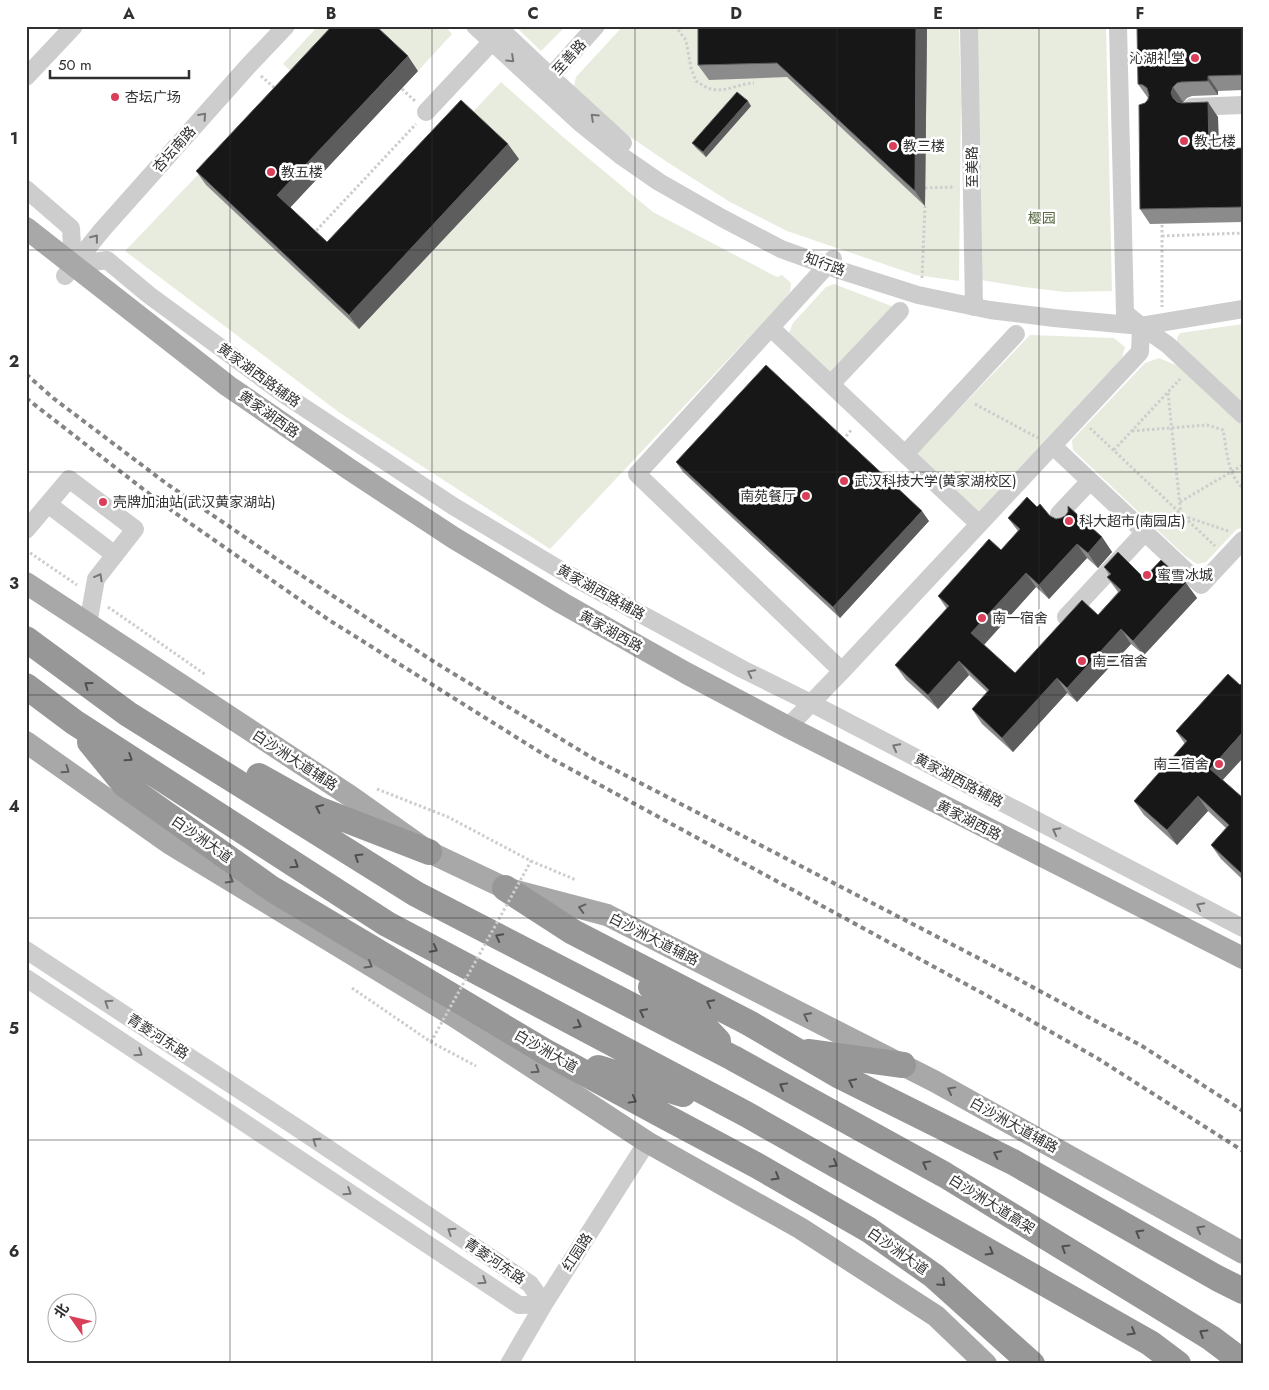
<svg xmlns="http://www.w3.org/2000/svg" width="1269" height="1390" font-family="Jost,'Noto Sans SC',sans-serif">
<rect width="100%" height="100%" fill="#fff"/>
<path fill="#e7ecdf" d="M318,26H356L303,82L283,64Z
M371,26H445L452,34L418,71Z
M515,26H566L541,51Z
M623,26H959L961,99L959,281L916,275L787,231L730,202L667,162L629,136L584,99L574,86L576,77Z
M969,26H1106L1112,291L1065,292L1024,287L974,279Z
M501,82L563,137L653,212L777,277L782,275L791,283L790,292L782,302L550,549L340,413L125,251L255,115L206,185L359,329L471,114Z
M834,284L894,307L832,373L789,333L793,323L826,287Z
M1243,324V406L1177,344V338L1180,333Z
M1030,335L1114,338L1125,347L1122,358L978,512L915,455Z
M1159,358L1178,366L1243,426V528L1237,529L1206,562L1197,564L1185,556L1073,450L1072,440L1145,363Z"/>
<g fill="none" stroke-linecap="round" stroke-linejoin="round">
<path stroke="#cdcdcd" stroke-width="3" stroke-dasharray="2.5 2.5" stroke-linecap="butt" d="M675,26L686,40L691,68L696,81C701,84 706,88 711,89C726,93 740,83 754,83
M261,76L277,90
M402,89L415,101
M925,188L955,187
M1162,220V307
M313,234L416,124
M1162,236L1243,233
M922,278L925,206
M1168,393L1181,515L1228,531
M975,404L1038,438
M1090,428L1215,546
M1132,431L1207,425L1223,430C1227,449 1227,475 1243,488
M843,440L852,429
M1114,450L1180,379
M1180,502L1243,465
M26,550L77,585
M108,607L206,675
M377,789L448,817L531,861L576,880
M352,988L431,1042L476,1066"/>
<path stroke="#cdcdcd" stroke-width="18" d="M475,26L579,122L620,155L659,182L722,218L781,249L839,270L918,295L990,310L1054,318L1141,326L1243,309
M497,26L551,77L623,143
M969,26L974,307
M26,77L74,26
M543,85L596,26
M1192,107L1243,105
M426,112L499,34
M26,189L71,228L73,265L107,260L149,295L285,395L453,506L562,571L742,669L811,703L1243,928
M833,259L637,474L842,671L1140,352L1141,326L1125,313L1118,26
M65,276L102,230L249,65L286,26
M1141,326L1168,345L1243,415
M771,328L979,524
M831,384L900,311
M1053,446L1201,585L1243,540
M905,454L1016,334
M48,504L115,555
M1068,523L1059,514L1090,481
M26,530L69,479L135,529L96,579L88,624
M1066,617L1145,532
M788,727L842,671
M26,950L302,1131L530,1284L544,1304
M26,978L519,1305L544,1304
M509,1364L544,1304L647,1142"/>
<path stroke="#a8a8a8" stroke-width="22" d="M26,228L228,386L349,469L454,538L562,603L686,673L788,727L1243,958
M26,583L350,796L429,852L505,888L607,915L934,1081L1243,1253
M26,742L169,843L454,1016L647,1142L800,1228L936,1316L986,1364"/>
<path stroke="#979797" stroke-width="26" d="M26,639L128,714L416,894L733,1058L945,1175L1211,1338L1243,1362
M26,686L74,722L387,924L746,1114L1150,1343L1178,1364
M90,742L125,785L272,889L544,1051L664,1116L756,1165L869,1230L934,1276L1032,1364
M259,776L318,809L429,852
M505,888L573,932L749,1023L838,1075L1013,1162L1217,1278L1243,1291
M651,987L701,1023L718,1041
M808,1052L903,1065
M598,1068L683,1094"/>
<path stroke="#858585" stroke-width="4" stroke-dasharray="5 4" stroke-linecap="butt" d="M26,374L53,398L167,484L284,564L436,663L594,759L986,962L1142,1046L1243,1111
M26,398L161,503L329,620L543,754L984,994L1097,1058L1243,1151"/>
<path stroke="#cdcdcd" stroke-width="3" stroke-dasharray="2.5 2.5" stroke-linecap="butt" d="M431,1042L531,861"/>
</g>
<path fill="#8b8b8b" d="M698,26H927L925,206L787,77L709,80L698,65Z
M1243,26V90L1218,91V95L1192,96L1187,98L1183,103L1218,117L1219,149L1243,148V222L1150,224L1140,209L1145,103L1148,98L1138,84Z
M418,71L290,207L327,242L519,159L359,329L206,185L196,171Z
M751,106L706,157L696,148L692,143Z
M676,462L929,521L840,618L683,472Z
M1037,507L1056,519L1102,537L1112,552L1098,568L1087,558L1049,599L1036,587L984,645L1015,673L1098,615L1118,592L1107,577L1109,575L1104,567L1144,578L1186,583L1197,598L1144,655L1131,644L1077,702L1067,693L1013,752L982,724L972,709L987,692L969,675L938,709L906,680L895,665L947,609L938,596L1001,550L1018,531L1008,518Z
M1228,674L1223,780L1243,798V880L1221,859L1211,845L1226,828L1208,811L1177,845L1144,815L1134,801L1185,744L1176,731Z"/>
<path fill="#5d5d5d" d="M916,26H927L925,206L915,191Z
M408,56L418,71L288,210L277,195Z
M1208,76L1218,91V95L1208,81Z
M1173,87L1183,102L1181,108L1173,98L1171,93Z
M748,101L751,106L706,157L703,152Z
M1208,102L1218,117L1219,163L1209,149Z
M508,144L519,159L359,329L349,315Z
M922,511L929,521L840,618L833,607Z
M1102,537L1112,552L1098,568L1088,553Z
M1077,544L1087,558L1049,599L1039,585Z
M1026,573L1036,587L981,648L971,633Z
M1186,583L1197,598L1144,655L1133,641Z
M1121,629L1131,644L1077,702L1067,688Z
M959,661L969,675L938,709L928,695Z
M1057,678L1067,693L1013,752L1002,738Z
M1243,732V758L1220,783L1210,769Z
M1198,796L1208,811L1177,845L1167,830Z"/>
<path fill="#171717" stroke="#5d5d5d" d="M332,26H376L408,56L277,195L327,242L461,100L508,144L349,315L196,171Z
M698,26H916L915,191L777,63L698,65Z
M1137,26H1243V75L1208,76V81L1181,82L1177,83L1173,87L1171,93L1173,98L1177,102L1182,103L1208,102L1209,149L1243,148V207L1140,209L1139,105L1145,103L1148,100L1149,95L1147,88L1143,85L1138,84Z
M737,92L748,101L703,152L692,143Z
M766,365L922,511L833,607L676,462Z
M1027,497L1037,507L1040,504L1050,516L1056,519L1061,518L1065,516L1068,512V506L1102,537L1088,553L1077,544L1039,585L1026,573L971,633L1015,673L1082,600L1098,615L1121,590L1107,577L1111,574L1104,567L1118,552L1144,578L1161,560L1186,583L1133,641L1121,629L1067,688L1057,678L1002,738L972,709L989,690L959,661L928,695L895,665L949,606L938,596L989,539L1001,550L1020,529L1008,518Z
M1228,674L1240,685L1243,682V732L1210,769L1243,798V871L1241,873L1211,845L1229,825L1198,796L1167,830L1134,801L1187,741L1176,731Z"/>
<defs><path id="oneway-chevron" d="M-2-3.5L2.5 0L-2 3.5" fill="none" stroke-width="1.6" stroke-linecap="round" stroke-linejoin="round" transform="scale(1.25)"/></defs>
<g stroke="#777">
<use href="#oneway-chevron" transform="translate(511 59) rotate(43)"/>
<use href="#oneway-chevron" transform="translate(203 116) rotate(-48)"/>
<use href="#oneway-chevron" transform="translate(594 117) rotate(-137)"/>
<use href="#oneway-chevron" transform="translate(95 238) rotate(-51)"/>
<use href="#oneway-chevron" transform="translate(99 577) rotate(-61)"/>
<use href="#oneway-chevron" transform="translate(751 673) rotate(-154)"/>
<use href="#oneway-chevron" transform="translate(896 747) rotate(-152)"/>
<use href="#oneway-chevron" transform="translate(1056 831) rotate(-152)"/>
<use href="#oneway-chevron" transform="translate(1200 906) rotate(-152)"/>
<use href="#oneway-chevron" transform="translate(108 1003) rotate(-147)"/>
<use href="#oneway-chevron" transform="translate(139 1053) rotate(34)"/>
<use href="#oneway-chevron" transform="translate(316 1141) rotate(-146)"/>
<use href="#oneway-chevron" transform="translate(348 1192) rotate(33)"/>
<use href="#oneway-chevron" transform="translate(451 1231) rotate(-146)"/>
<use href="#oneway-chevron" transform="translate(483 1281) rotate(33)"/>
</g>
<g stroke="#4f4f4f">
<use href="#oneway-chevron" transform="translate(88 685) rotate(-144)"/>
<use href="#oneway-chevron" transform="translate(129 758) rotate(33)"/>
<use href="#oneway-chevron" transform="translate(319 808) rotate(-155)"/>
<use href="#oneway-chevron" transform="translate(358 857) rotate(-148)"/>
<use href="#oneway-chevron" transform="translate(295 865) rotate(33)"/>
<use href="#oneway-chevron" transform="translate(499 937) rotate(-153)"/>
<use href="#oneway-chevron" transform="translate(434 949) rotate(28)"/>
<use href="#oneway-chevron" transform="translate(710 1003) rotate(-153)"/>
<use href="#oneway-chevron" transform="translate(643 1012) rotate(-153)"/>
<use href="#oneway-chevron" transform="translate(578 1025) rotate(28)"/>
<use href="#oneway-chevron" transform="translate(852 1082) rotate(-154)"/>
<use href="#oneway-chevron" transform="translate(783 1086) rotate(-151)"/>
<use href="#oneway-chevron" transform="translate(633 1100) rotate(29)"/>
<use href="#oneway-chevron" transform="translate(997 1154) rotate(-154)"/>
<use href="#oneway-chevron" transform="translate(834 1164) rotate(30)"/>
<use href="#oneway-chevron" transform="translate(926 1164) rotate(-151)"/>
<use href="#oneway-chevron" transform="translate(776 1177) rotate(30)"/>
<use href="#oneway-chevron" transform="translate(1139 1233) rotate(-150)"/>
<use href="#oneway-chevron" transform="translate(1065 1248) rotate(-148)"/>
<use href="#oneway-chevron" transform="translate(990 1252) rotate(30)"/>
<use href="#oneway-chevron" transform="translate(942 1283) rotate(42)"/>
<use href="#oneway-chevron" transform="translate(1132 1332) rotate(30)"/>
<use href="#oneway-chevron" transform="translate(1203 1333) rotate(-148)"/>
</g>
<g stroke="#606060">
<use href="#oneway-chevron" transform="translate(66 770) rotate(35)"/>
<use href="#oneway-chevron" transform="translate(230 880) rotate(31)"/>
<use href="#oneway-chevron" transform="translate(582 908) rotate(-165)"/>
<use href="#oneway-chevron" transform="translate(369 965) rotate(31)"/>
<use href="#oneway-chevron" transform="translate(807 1016) rotate(-153)"/>
<use href="#oneway-chevron" transform="translate(536 1070) rotate(33)"/>
<use href="#oneway-chevron" transform="translate(951 1090) rotate(-151)"/>
<use href="#oneway-chevron" transform="translate(1200 1229) rotate(-151)"/>
</g>
<path fill="none" stroke="#303030" stroke-width="1" stroke-opacity="0.55" d="M230,26V1364M432,26V1364M635,26V1364M837,26V1364M1039,26V1364M26,250H1243M26,472H1243M26,695H1243M26,918H1243M26,1140H1243"/>
<g fill="#db3e59" stroke="#fff" stroke-width="2">
<circle cx="1195" cy="58" r="5"/>
<circle cx="115" cy="97" r="5"/>
<circle cx="1184" cy="141" r="5"/>
<circle cx="893" cy="146" r="5"/>
<circle cx="271" cy="172" r="5"/>
<circle cx="844" cy="481" r="5"/>
<circle cx="806" cy="496" r="5"/>
<circle cx="103" cy="502" r="5"/>
<circle cx="1069" cy="521" r="5"/>
<circle cx="1147" cy="575" r="5"/>
<circle cx="982" cy="618" r="5"/>
<circle cx="1082" cy="661" r="5"/>
<circle cx="1219" cy="764" r="5"/>
</g>
<g text-anchor="middle" dominant-baseline="central" stroke-width="5" stroke-linejoin="round" paint-order="stroke">
<g font-size="14" fill="#303030" stroke="#fff">
<text transform="translate(569 57) rotate(-48)">至善路</text>
<text transform="translate(174 149) rotate(-48)">杏坛南路</text>
<text transform="translate(972 167) rotate(-91)">至美路</text>
<text transform="translate(825 264) rotate(20)">知行路</text>
<text transform="translate(259 375) rotate(36)">黄家湖西路辅路</text>
<text transform="translate(269 414) rotate(35)">黄家湖西路</text>
<text transform="translate(601 592) rotate(29)">黄家湖西路辅路</text>
<text transform="translate(611 631) rotate(29)">黄家湖西路</text>
<text transform="translate(295 760) rotate(33)">白沙洲大道辅路</text>
<text transform="translate(959 780) rotate(28)">黄家湖西路辅路</text>
<text transform="translate(969 820) rotate(27)">黄家湖西路</text>
<text transform="translate(202 839) rotate(35)">白沙洲大道</text>
<text transform="translate(654 939) rotate(27)">白沙洲大道辅路</text>
<text transform="translate(158 1036) rotate(33)">青菱河东路</text>
<text transform="translate(546 1051) rotate(30)">白沙洲大道</text>
<text transform="translate(1014 1125) rotate(29)">白沙洲大道辅路</text>
<text transform="translate(992 1204) rotate(32)">白沙洲大道高架</text>
<text transform="translate(898 1251) rotate(35)">白沙洲大道</text>
<text transform="translate(577 1252) rotate(-57)">红园路</text>
<text transform="translate(495 1261) rotate(34)">青菱河东路</text>
</g>
<g font-size="14" fill="#303030" stroke="#fff" text-anchor="start">
<text x="1185" y="58" text-anchor="end">沁湖礼堂</text>
<text x="125" y="97">杏坛广场</text>
<text x="1194" y="141">教七楼</text>
<text x="903" y="146">教三楼</text>
<text x="281" y="172">教五楼</text>
<text x="854" y="481">武汉科技大学(黄家湖校区)</text>
<text x="796" y="496" text-anchor="end">南苑餐厅</text>
<text x="113" y="502">壳牌加油站(武汉黄家湖站)</text>
<text x="1079" y="521">科大超市(南园店)</text>
<text x="1157" y="575">蜜雪冰城</text>
<text x="992" y="618">南一宿舍</text>
<text x="1092" y="661">南二宿舍</text>
<text x="1209" y="764" text-anchor="end">南三宿舍</text>
</g>
<g font-size="14" fill="#576940" stroke="#fff">
<text x="1042" y="218">樱园</text>
</g>
</g>
<rect width="1269" height="1390" fill="none" stroke="#ffffff" stroke-width="55"/>
<g transform="translate(72 1318) rotate(304)"><circle r="24" fill="#ffffff" stroke="#acacac"/>
<path d="M0-4L9 19L0 12L-9 19Z" fill="#db3e59"/>
<text y="-8" font-size="14" font-weight="bold" text-anchor="middle" fill="#303030">北</text>
</g>
<path d="M50 70v8h139v-8" fill="none" stroke="#303030" stroke-width="2.5"/>
<text x="58" y="70" font-size="15" fill="#303030" stroke="#ffffff" stroke-width="4" paint-order="stroke">50 m</text>
<rect x="28" y="28" width="1214" height="1334" fill="none" stroke="#303030" stroke-width="2"/>
<g font-size="16" text-anchor="middle" font-weight="bold" fill="#303030">
<text x="129" y="19">A</text>
<text x="331" y="19">B</text>
<text x="533" y="19">C</text>
<text x="736" y="19">D</text>
<text x="938" y="19">E</text>
<text x="1140" y="19">F</text>
<text x="14" y="144">1</text>
<text x="14" y="367">2</text>
<text x="14" y="589">3</text>
<text x="14" y="812">4</text>
<text x="14" y="1034">5</text>
<text x="14" y="1257">6</text>
</g>
</svg>
